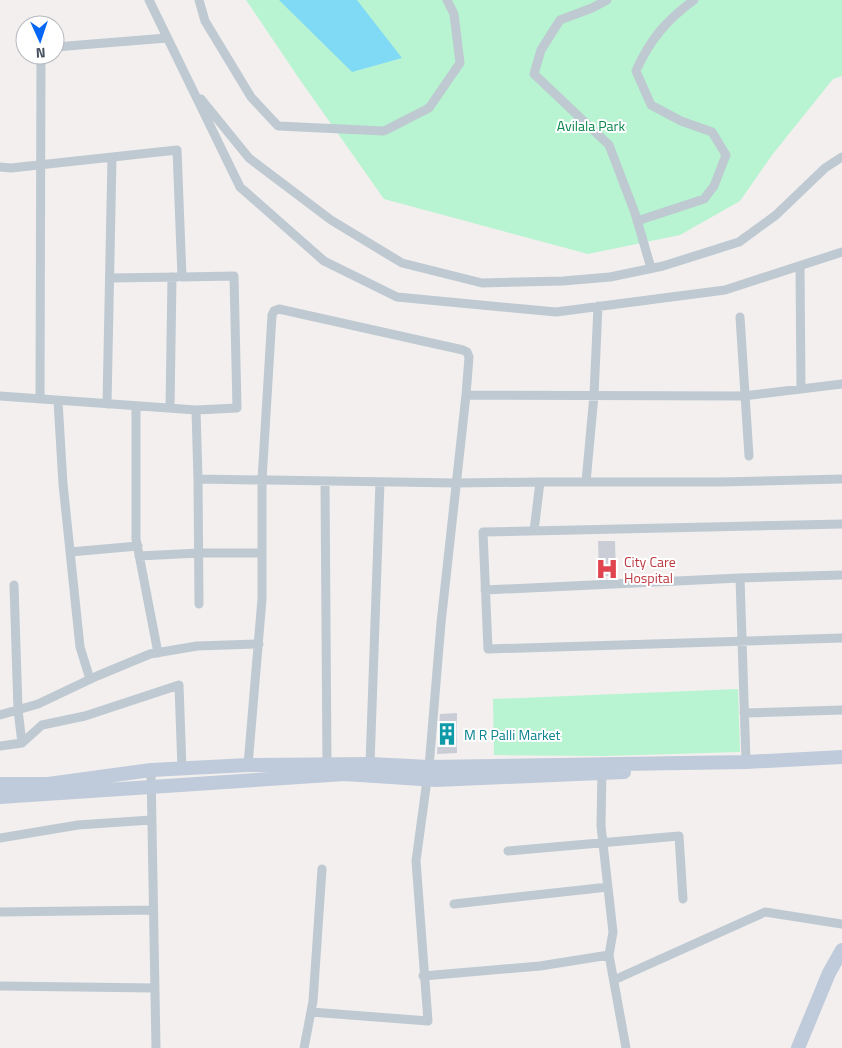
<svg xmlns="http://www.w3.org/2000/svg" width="842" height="1048" font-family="'Titillium Web',sans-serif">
<rect width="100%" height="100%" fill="#f2efee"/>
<path fill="#b8f4d1" d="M246,0H842V76L833,79L772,155L740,201L680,235L588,254L384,199L298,77Z
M738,689L740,752L606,756L494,755L493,699Z"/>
<path fill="#80daf6" d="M279,0H357L402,58L352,72Z"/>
<path fill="#cacdd5" d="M598,541H615L616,576H599Z
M457,713V753L437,754L440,714Z"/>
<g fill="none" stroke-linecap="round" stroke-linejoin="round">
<path stroke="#bec9d2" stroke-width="9" d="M149,0L240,187L324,261L397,297L556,312L725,290L842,252
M199,0L205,21L251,97L278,126L384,131L429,108L460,63L454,14L447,0
M607,0L592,8L560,20L541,50L534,74L609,145L635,213L651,268
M55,47L167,38
M201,99L249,158L331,220L402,263L482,283L563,281L610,277L663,266L739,242L776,215L825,168L842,157
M0,167L11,168L177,150L182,277L234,276L237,408L196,410
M637,221L704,199L714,186L726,155L712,132L681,121L651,105L636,71C650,39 667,20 694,0
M800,266L801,389
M110,278L177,277
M740,317L749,456
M0,396L196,410L198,479L456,483L540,482
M40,399L41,55
M58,401L63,484L80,647L90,679
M107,404L112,157
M136,406V539L158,653
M170,408L172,277
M198,479L199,604
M325,481L327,764
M586,482L594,395L598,306
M842,524L483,532L488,649L842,638
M534,531L540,482H719L842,479
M70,552L138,546
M139,556L199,553H262
M740,578L746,762
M14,585L18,710L22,743
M485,590L740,578L842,575
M744,713L842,710
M0,715L38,704L97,676L150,654L197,646L259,644
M0,746L22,743L42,725L85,716L179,685L182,769
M370,764L380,482
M248,765L262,599V480L272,315L274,311L279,309L463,350L467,352L469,357L466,395
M429,767L441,623L466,395L744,396L842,384
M602,769L601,826L613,932L609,955
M151,770L156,1048
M0,838L78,825L151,820
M508,851L679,836L683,899
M454,904L608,887
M0,912L153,910
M423,976L540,966L609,955L626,1048
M614,980L765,912L842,924
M0,986L155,988
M311,1012L428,1021L416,861L427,780
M304,1048L313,1001L322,869"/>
<path stroke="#bfcbda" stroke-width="14" d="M0,784H48L151,770L248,765L370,764L429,767L746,762L842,757
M0,797L345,774L436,780L624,772
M798,1048L829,973L842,950"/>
</g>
<defs>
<symbol id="hospital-bare" viewBox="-9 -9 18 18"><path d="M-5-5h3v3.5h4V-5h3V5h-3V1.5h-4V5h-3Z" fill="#e0444e" stroke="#fff" stroke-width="2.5" paint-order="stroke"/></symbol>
<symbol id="building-bare" viewBox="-9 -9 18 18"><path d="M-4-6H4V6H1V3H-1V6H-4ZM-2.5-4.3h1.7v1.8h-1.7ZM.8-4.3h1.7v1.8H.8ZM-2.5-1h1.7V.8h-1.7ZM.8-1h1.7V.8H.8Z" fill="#0f9aa8" stroke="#fff" stroke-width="2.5" paint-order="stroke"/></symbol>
</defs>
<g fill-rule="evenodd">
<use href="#hospital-bare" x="591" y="553" width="32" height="32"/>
<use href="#building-bare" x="431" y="718" width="32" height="32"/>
</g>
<g text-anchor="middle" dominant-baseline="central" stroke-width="4" stroke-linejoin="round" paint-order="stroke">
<g font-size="14" fill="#0d884e" stroke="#fff">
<text x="591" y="125">Avilala Park</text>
</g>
<g font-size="14" fill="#be3a42" stroke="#fff" text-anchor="start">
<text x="624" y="561">City Care<tspan x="624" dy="16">Hospital</tspan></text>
</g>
<g font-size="14" fill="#0d838f" stroke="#fff" text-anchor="start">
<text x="464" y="734">M R Palli Market</text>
</g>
</g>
<g transform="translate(40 40) rotate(177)"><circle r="24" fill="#ffffff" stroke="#b5b9bf"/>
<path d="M0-4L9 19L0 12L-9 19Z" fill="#0567f5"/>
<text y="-8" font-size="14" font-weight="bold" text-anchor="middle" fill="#45515e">N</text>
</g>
</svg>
